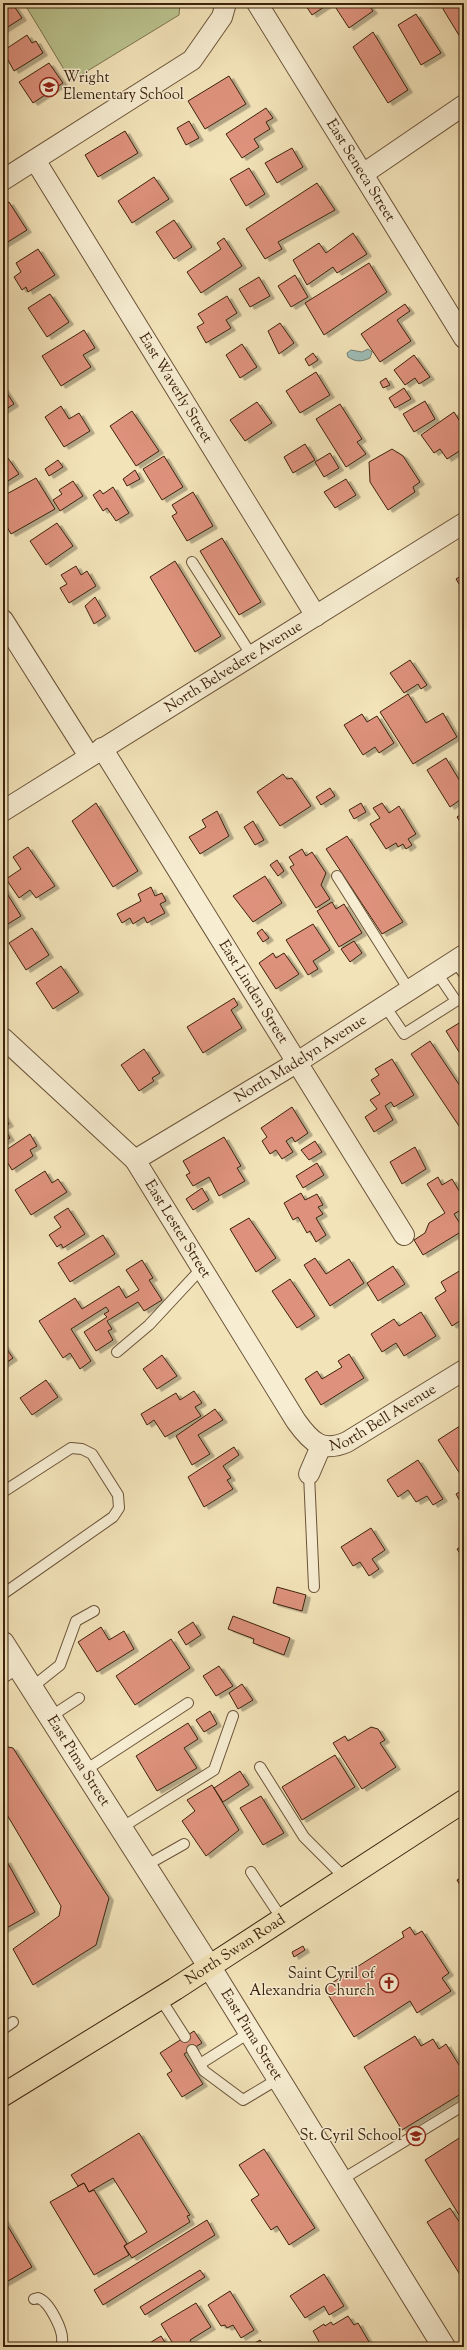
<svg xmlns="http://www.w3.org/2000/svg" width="467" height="2350" font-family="'Sorts Mill Goudy',serif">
<defs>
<filter id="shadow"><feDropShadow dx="4.5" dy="2.5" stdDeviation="0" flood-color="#0004"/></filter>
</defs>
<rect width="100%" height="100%" fill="#f3e3b9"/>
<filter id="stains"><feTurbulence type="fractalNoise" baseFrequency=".005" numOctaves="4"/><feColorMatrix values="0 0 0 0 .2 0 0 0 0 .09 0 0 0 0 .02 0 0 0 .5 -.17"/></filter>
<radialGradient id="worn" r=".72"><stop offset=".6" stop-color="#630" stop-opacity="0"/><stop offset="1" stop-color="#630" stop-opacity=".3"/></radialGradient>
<path fill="#bbc48f" stroke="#7c744e" d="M24,3H180L179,15L71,81Z"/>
<path fill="#9ebdb7" stroke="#777f73" d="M368,349L372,352L370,358C361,362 356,362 348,357L347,353L351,350L362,352Z"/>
<path fill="#de927d" stroke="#3c230d" filter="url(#shadow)" d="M3,3H7L11,8L14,6L22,18L3,30Z
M304,3H330L312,15Z
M337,3H367L373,11L349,28L334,5Z
M444,3H464V34L460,37L443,9Z
M416,14L441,53L421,65L398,25Z
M373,32L408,90L388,103L353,47Z
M27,35L32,43L36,41L43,53L14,71L3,51Z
M49,63L63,83L33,103L19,82Z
M229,76L246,104L205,129L188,101Z
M266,108L273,118L266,122L270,129L254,139L259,147L242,158L226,134Z
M189,121L199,138L186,145L177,128Z
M125,131L138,153L98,177L85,155Z
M292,148L303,167L277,183L265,163Z
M249,168L265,194L246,206L230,179Z
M154,177L169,199L132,223L118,201Z
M317,183L335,210L278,242L282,249L265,259L246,229Z
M9,202L27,230L3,245V206Z
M174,220L192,247L174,259L156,232Z
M353,233L367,254L337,273L333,267L307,285L293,260L319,243L326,253Z
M224,238L242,266L201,293L187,272L221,249L217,243Z
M38,249L55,275L28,292L26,287L22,290L14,277L21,272L16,263Z
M369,263L387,292L324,335L305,303Z
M295,275L308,297L291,307L278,286Z
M259,277L270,296L250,307L239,289Z
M50,294L69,322L47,337L28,308Z
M227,296L237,313L226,320L231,328L206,343L197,327L204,323L198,314Z
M405,304L410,311L397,320L411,341L380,362L361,334Z
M280,323L294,343L279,354L268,331Z
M84,330L95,348L83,355L91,367L61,386L42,356Z
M242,344L257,367L240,378L226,355Z
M313,353L318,360L309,366L305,359Z
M414,355L430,377L419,384L415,378L405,385L394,370Z
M316,372L330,395L300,413L286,391Z
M386,378L390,385L383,388L380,382Z
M3,387L14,404L3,411Z
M404,388L411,399L395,408L389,398Z
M425,401L435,419L414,432L403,414Z
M257,402L272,423L245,441L230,420Z
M340,404L362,439L357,442L366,454L346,467L316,419Z
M61,406L69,419L79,413L90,431L64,447L45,417Z
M132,411L159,451L136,466L110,426Z
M454,412L464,428V448L447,459L440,449L434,453L421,435Z
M305,444L315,460L293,473L284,457Z
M392,449L403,456L420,482L413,487L415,492L388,510L370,482L369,462Z
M330,453L339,468L324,477L315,462Z
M164,456L183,487L162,500L143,469Z
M3,458L5,462L8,458L19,474L3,484Z
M58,460L63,467L49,476L45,469Z
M135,470L140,479L127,486L123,479Z
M36,478L55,509L11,534L3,520V496Z
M346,479L356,495L335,508L324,492Z
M73,481L83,496L60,511L53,500L62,494L59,490Z
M113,487L129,513L116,521L107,508L103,511L93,495L100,490L103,494Z
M193,492L213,526L187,541L172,516L177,513L172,505Z
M57,523L73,546L46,565L30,541Z
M222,538L261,602L239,615L200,551Z
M175,561L221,636L195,652L150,577Z
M76,566L81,575L87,571L96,586L69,603L60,588L67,584L61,575Z
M464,574V592L456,579Z
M95,597L106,616L94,624L85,606Z
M410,660L427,685L421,689L418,684L404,693L390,673Z
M408,694L426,723L443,713L457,737L413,764L380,712Z
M362,714L367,722L377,716L394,743L379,753L375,747L363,755L344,725Z
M446,758L464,788V797L450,807L427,770Z
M283,774L287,779L292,778L311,806L280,826L257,792Z
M330,788L335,796L321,805L316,797Z
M96,803L138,871L113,887L72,821Z
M361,803L366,812L354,819L349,810Z
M382,803L389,813L399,806L416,834L408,839L412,845L406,849L403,844L398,847L396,843L386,849L370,824L380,818L373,808Z
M217,811L229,836L200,854L189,837L206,827L202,820Z
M464,812V828L457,817Z
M253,821L264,840L255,845L244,827Z
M347,836L403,922L382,934L326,849Z
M28,847L55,886L36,898L30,890L19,898L6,879L21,869L13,857Z
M302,849L306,856L312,852L326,873L321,885L330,899L316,908L290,867L294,865L289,857Z
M277,860L284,871L278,876L270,865Z
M265,876L282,903L253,922L233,896Z
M3,887L21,916L3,927Z
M151,887L155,896L162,893L166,901L160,904L165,913L147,923L144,917L133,924L130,918L122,923L117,914L141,901L138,894Z
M332,902L336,909L344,904L362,933L339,947L317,911Z
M313,924L330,950L313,961L318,969L308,975L286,940Z
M32,928L49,955L26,970L9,943Z
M262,929L269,938L263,942L257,933Z
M354,941L362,953L350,962L341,949Z
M273,953L276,958L284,953L299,974L276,989L259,963Z
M61,966L79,992L53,1009L36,983Z
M234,998L238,1005L231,1010L242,1028L203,1053L187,1027Z
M464,1020V1060L446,1031Z
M430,1041L464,1092L463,1132L411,1054Z
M144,1049L160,1073L152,1078L154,1081L139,1091L121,1065Z
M392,1059L414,1095L394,1107L391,1102L385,1106L393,1120L374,1132L365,1117L377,1109L370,1100L380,1094L371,1080L379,1075L375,1069Z
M292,1107L308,1133L295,1142L292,1137L286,1141L293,1152L282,1159L276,1150L270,1154L262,1141L267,1137L261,1128Z
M3,1114L9,1124L3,1127L10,1138L3,1142Z
M30,1134L37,1146L30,1150L33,1156L12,1170L3,1155V1152Z
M224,1137L241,1166L237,1168L245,1181L219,1196L209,1177L193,1186L186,1175L190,1173L183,1161Z
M315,1141L322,1152L309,1160L301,1150Z
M415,1147L426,1169L402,1184L390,1162Z
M317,1163L324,1175L303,1188L296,1176Z
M45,1171L52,1183L58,1179L67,1192L31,1215L15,1190Z
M438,1177L442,1185L452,1179L464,1199V1208L454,1214L464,1230L423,1255L414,1240L425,1233L429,1223L445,1213L427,1184Z
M202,1188L209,1200L193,1210L186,1199Z
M301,1193L305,1200L317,1194L323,1205L318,1207L323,1214L316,1218L326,1235L316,1242L310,1231L307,1233L298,1217L293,1220L284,1203Z
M68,1208L85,1234L63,1248L61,1244L57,1247L49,1235L61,1227L54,1217Z
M249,1218L276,1258L256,1272L230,1229Z
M103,1235L115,1254L70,1282L58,1263Z
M315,1258L326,1274L349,1259L364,1283L330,1306L304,1265Z
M142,1260L153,1278L149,1280L162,1300L144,1311L138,1302L107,1321L112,1329L108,1331L113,1340L96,1351L84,1332L107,1317L104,1314L109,1311L106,1307L71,1329L91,1361L80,1369L70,1353L63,1358L39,1321L75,1298L82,1309L119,1286L126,1298L139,1290L126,1270Z
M393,1266L405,1284L378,1301L367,1283Z
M461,1270L464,1275V1318L452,1326L435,1298L446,1291L441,1282Z
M290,1279L315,1316L297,1328L272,1291Z
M421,1312L436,1336L404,1356L396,1343L382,1352L371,1334L394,1319L399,1326Z
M3,1344L13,1358L3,1365Z
M349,1354L364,1378L321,1405L305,1379L317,1371L322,1379L342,1367L338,1361Z
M162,1355L177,1376L157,1389L143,1369Z
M46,1380L58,1397L32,1415L20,1398Z
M194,1391L202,1403L195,1407L201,1416L165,1437L154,1420L147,1425L141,1414L176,1393L180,1400Z
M215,1409L223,1420L198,1435L210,1454L192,1465L176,1436Z
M463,1424L464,1426V1480L438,1440Z
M234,1447L239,1455L223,1466L231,1478L227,1480L233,1489L204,1507L188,1477Z
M418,1460L443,1499L433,1505L427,1496L416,1502L408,1490L398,1497L387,1480Z
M464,1489V1509L456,1494Z
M371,1528L385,1550L372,1559L379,1569L369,1576L360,1562L353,1566L341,1547Z
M464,1545V1557L463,1558L457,1549Z
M277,1587L306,1595L302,1611L273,1603Z
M233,1616L290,1638L284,1655L253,1643L254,1639L228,1629Z
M193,1622L201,1635L186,1645L178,1632Z
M101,1627L109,1640L124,1631L134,1649L97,1672L78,1642Z
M171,1639L190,1668L135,1705L116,1676Z
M219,1666L233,1686L216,1696L203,1676Z
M242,1684L253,1700L238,1709L229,1693Z
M210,1711L217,1724L204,1732L196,1720Z
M188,1723L198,1739L184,1748L197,1768L157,1791L136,1756Z
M371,1727L378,1729L385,1740L380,1743L396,1767L362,1789L333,1743L345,1736L348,1741Z
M3,1746L13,1748L109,1898L96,1945L33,1985L13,1949L59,1916L61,1906L3,1808Z
M335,1755L355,1787L302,1820L282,1787Z
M240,1771L249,1785L223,1802L214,1788Z
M212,1785L239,1830L206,1856L182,1821L195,1811L187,1800Z
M261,1796L284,1833L263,1845L240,1808Z
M6,1860L35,1912L3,1930V1862Z
M464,1876V1892L457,1880Z
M410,1927L415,1935L422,1931L449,1973L442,1978L451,1991L417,2013L410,2001L354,2037L324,1988L404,1937L402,1932Z
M303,1946L305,1950L294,1957L292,1952Z
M194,2031L202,2043L184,2054L203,2084L182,2097L167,2074L172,2071L160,2053Z
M415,2036L421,2046L433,2039L439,2049L446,2044L464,2073V2092L402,2130L364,2067Z
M139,2133L190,2215L187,2216L190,2222L132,2258L124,2246L147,2232L113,2178L89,2192L84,2183L78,2186L71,2175Z
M464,2135L463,2186L464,2223L425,2160Z
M264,2149L315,2228L289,2245L277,2226L271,2230L251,2200L259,2195L239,2165Z
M84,2183L89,2192L94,2190L127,2244L124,2246L129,2255L94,2275L50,2202Z
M450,2208L464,2229V2281L427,2222Z
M3,2218L32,2267L3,2284Z
M207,2220L215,2235L103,2305L94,2290Z
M200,2270L205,2277L145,2315L140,2307Z
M324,2274L344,2306L329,2315L324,2306L305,2318L290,2296Z
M230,2291L254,2330L241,2338L233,2325L227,2328L225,2325L221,2326L208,2305Z
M196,2303L211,2327L190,2340L194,2347H175L161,2324Z
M348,2316L354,2325L358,2323L372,2347H322L313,2331L324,2324L325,2326L331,2322L333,2325Z
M161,2336L168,2347H143Z
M260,2340L265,2347H248Z"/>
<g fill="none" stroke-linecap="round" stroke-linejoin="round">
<defs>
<path id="service" d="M192,562L252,656
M337,876L409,990
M455,961L464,974
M385,1006L404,1034L456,1001L437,973
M117,1352L149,1325L201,1269
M309,1474L314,1587
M3,1492L71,1448L82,1449L92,1454L118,1495L119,1508L113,1517L3,1594
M3,1678L19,1668
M31,1688L60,1665L76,1621L94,1611
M50,1717L79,1698
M260,1767L304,1837L345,1878
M84,1771L188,1703
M121,1828L214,1770L233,1716
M145,1866L184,1844
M251,1872L282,1919
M160,1998L185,2037
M3,2029L13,2022
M192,2050L204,2071L243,2100L278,2079
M200,2064L249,2033
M341,2180L464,2105
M34,2299L38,2298C49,2301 64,2331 62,2342"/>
<g id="minor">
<path id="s1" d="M257,3L464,338"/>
<path id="s2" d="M35,160L316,616"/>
<path d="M363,174L464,105"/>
<path d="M3,180L192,60L222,17L226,3"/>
<path d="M3,620L89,756"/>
<path id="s3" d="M102,748L404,1235"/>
<path id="s4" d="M3,811L464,523"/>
<path id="s5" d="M3,1038L135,1160L296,1421C311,1442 322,1453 347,1442L464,1370"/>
<path id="s6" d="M135,1160L296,1063L464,955"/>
<path d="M309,1474L321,1446"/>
</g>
<g id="tertiary">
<path id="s7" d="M3,1643L209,1966L444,2347"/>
</g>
<g id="primary">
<path id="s8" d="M3,2095L175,1989L464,1801"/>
</g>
</defs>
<use href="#service" stroke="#6a5338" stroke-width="12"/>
<use href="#minor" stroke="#6a5338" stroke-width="22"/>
<use href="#tertiary" stroke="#6a5338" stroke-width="24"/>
<use href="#primary" stroke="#3c230d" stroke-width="24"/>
<use href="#service" stroke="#f7edd2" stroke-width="10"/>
<use href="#minor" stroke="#f7edd2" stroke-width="20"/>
<use href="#tertiary" stroke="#f7edd2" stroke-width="22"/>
<use href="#primary" stroke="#f3e3b9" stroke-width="22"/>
</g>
<defs>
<symbol id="school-ring" viewBox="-11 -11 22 22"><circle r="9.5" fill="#f7edd2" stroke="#8f2418" stroke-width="1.5"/><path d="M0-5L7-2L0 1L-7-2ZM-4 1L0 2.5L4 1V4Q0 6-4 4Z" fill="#8f2418"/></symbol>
<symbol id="church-ring" viewBox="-11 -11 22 22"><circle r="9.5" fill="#f7edd2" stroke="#8f2418" stroke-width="1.5"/><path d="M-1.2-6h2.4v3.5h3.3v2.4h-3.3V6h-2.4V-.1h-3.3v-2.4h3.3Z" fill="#8f2418"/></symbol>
</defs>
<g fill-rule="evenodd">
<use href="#school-ring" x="38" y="76" width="22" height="22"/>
<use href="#church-ring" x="378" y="1972" width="22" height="22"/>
<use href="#school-ring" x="405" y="2125" width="22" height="22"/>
</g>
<g text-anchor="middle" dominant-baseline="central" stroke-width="3" stroke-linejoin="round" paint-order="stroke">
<g font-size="15" fill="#3c230d" stroke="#f7edd2" text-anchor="end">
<text x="63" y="78" text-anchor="start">Wright<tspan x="63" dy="17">Elementary School</tspan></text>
<text x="375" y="1974">Saint Cyril of<tspan x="375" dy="17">Alexandria Church</tspan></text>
<text x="402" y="2136">St. Cyril School</text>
</g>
<g font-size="15" fill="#3c230d" stroke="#f7edd2">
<text stroke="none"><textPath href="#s1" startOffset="197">East Seneca Street</textPath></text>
<text stroke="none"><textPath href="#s2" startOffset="268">East Waverly Street</textPath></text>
<text stroke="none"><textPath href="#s4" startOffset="272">North Belvedere Avenue</textPath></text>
<text stroke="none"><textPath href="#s3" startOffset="287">East Linden Street</textPath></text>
<text stroke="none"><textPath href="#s6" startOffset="194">North Madelyn Avenue</textPath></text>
<text stroke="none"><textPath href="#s5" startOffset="261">East Lester Street</textPath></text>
<text stroke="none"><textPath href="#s5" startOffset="591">North Bell Avenue</textPath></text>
<text stroke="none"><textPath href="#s7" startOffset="140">East Pima Street</textPath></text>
<text stroke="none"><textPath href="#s8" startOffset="274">North Swan Road</textPath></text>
<text stroke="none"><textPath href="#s7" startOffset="464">East Pima Street</textPath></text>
</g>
</g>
<rect width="467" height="2350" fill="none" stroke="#f3e3b9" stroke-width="16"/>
<rect x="4" y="4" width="459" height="2342" fill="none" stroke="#3c230d" stroke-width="2"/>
<rect x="8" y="8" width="451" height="2334" fill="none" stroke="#3c230d"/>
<rect width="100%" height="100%" filter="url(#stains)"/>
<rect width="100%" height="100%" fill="url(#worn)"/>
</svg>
